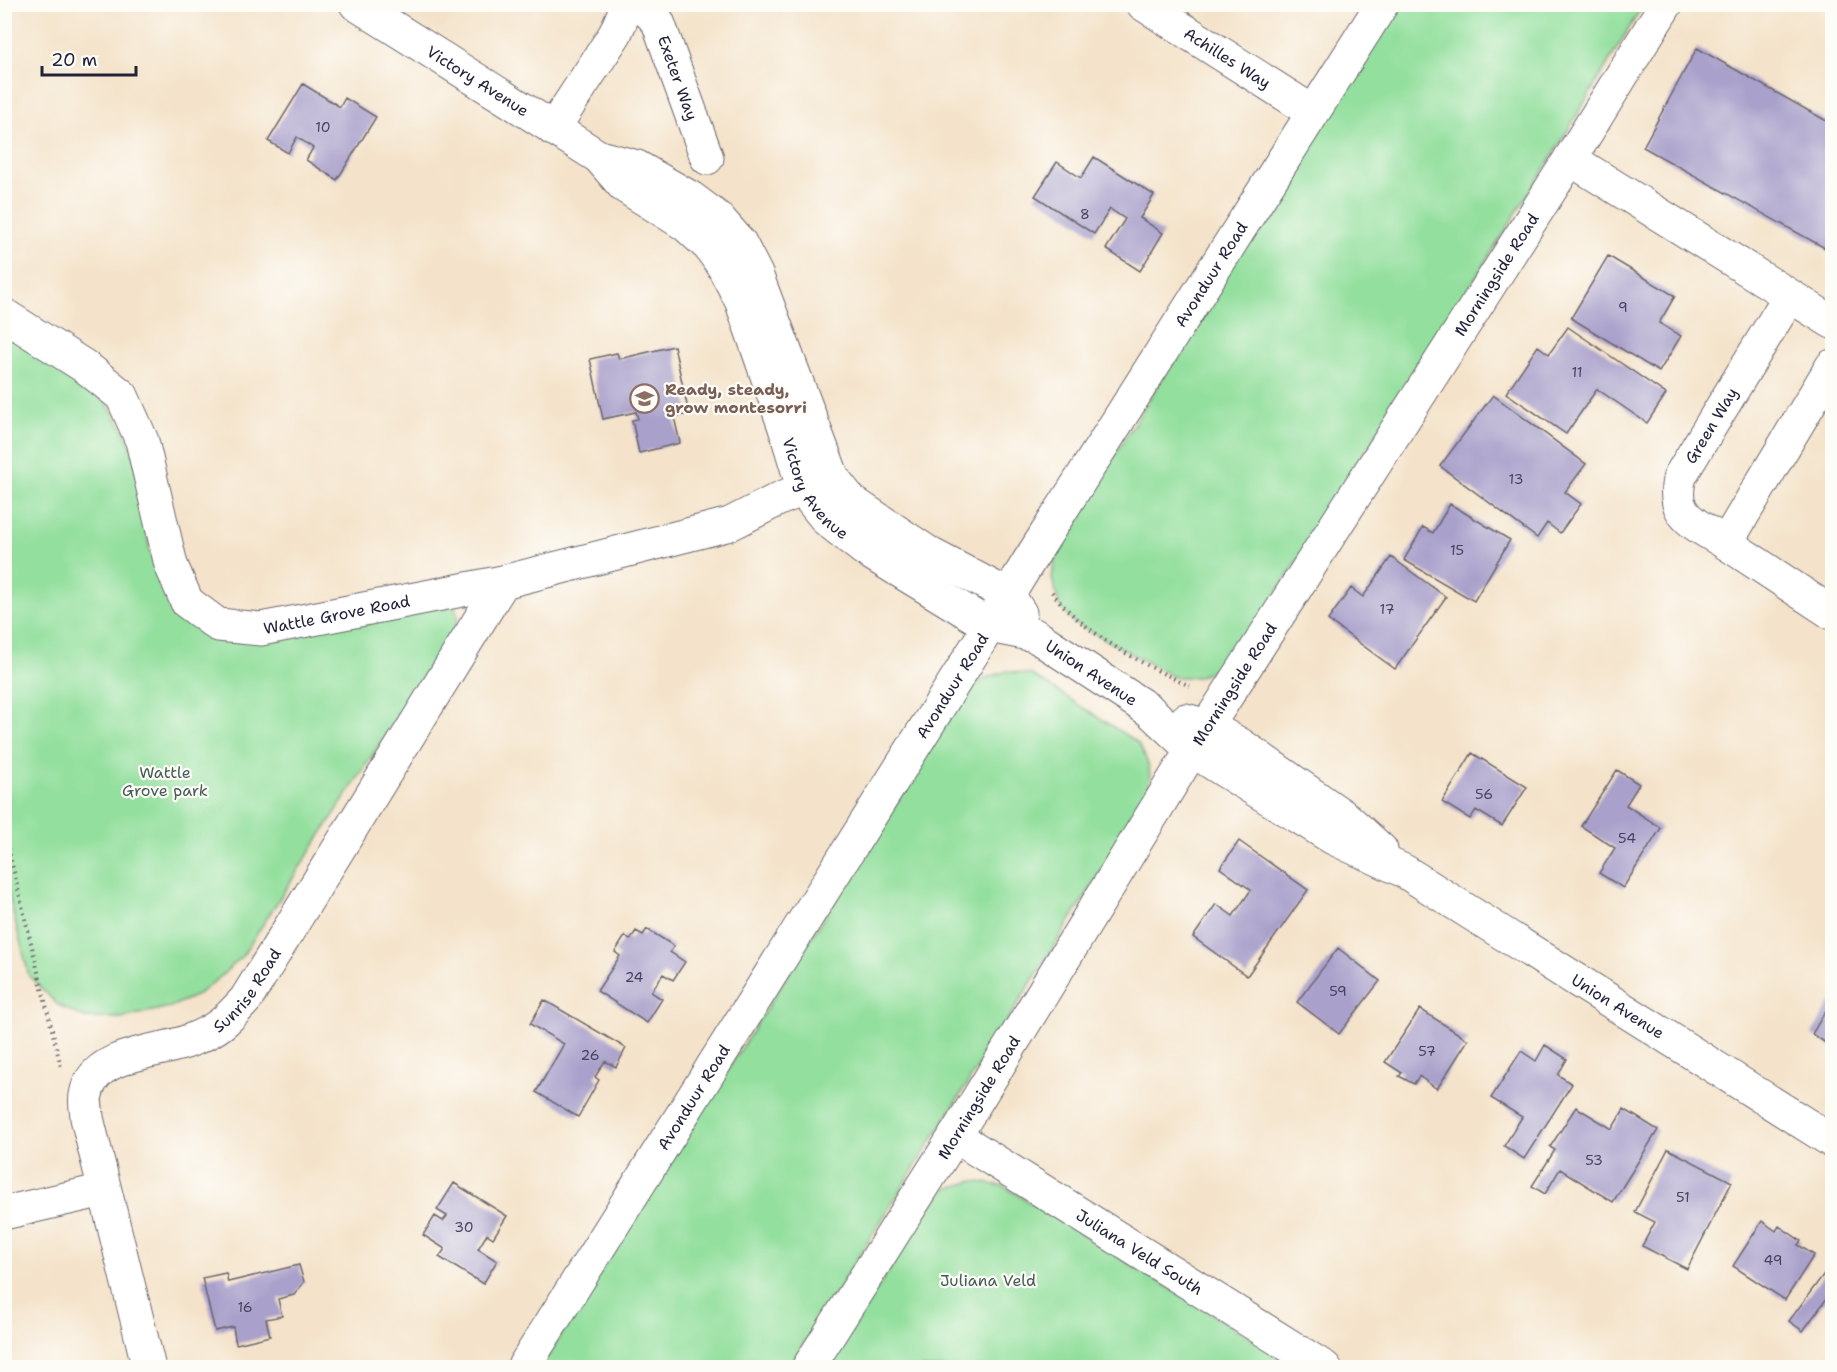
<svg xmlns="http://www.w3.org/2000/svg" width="1837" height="1372" font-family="'Shantell Sans',sans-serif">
<rect width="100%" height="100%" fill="#fdfcf7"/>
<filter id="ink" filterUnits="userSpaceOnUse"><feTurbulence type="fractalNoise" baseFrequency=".0167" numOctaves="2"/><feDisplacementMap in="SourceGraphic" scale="12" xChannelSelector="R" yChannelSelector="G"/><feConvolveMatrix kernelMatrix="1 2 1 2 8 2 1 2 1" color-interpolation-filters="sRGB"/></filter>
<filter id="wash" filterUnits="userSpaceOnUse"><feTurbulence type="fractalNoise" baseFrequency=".008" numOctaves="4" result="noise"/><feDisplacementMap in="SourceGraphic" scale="24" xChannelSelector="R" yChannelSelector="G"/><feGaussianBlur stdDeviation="1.35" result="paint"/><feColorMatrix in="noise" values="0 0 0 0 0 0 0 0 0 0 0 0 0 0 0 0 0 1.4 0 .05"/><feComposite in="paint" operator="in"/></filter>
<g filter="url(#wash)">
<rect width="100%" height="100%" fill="#f4e3ca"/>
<path fill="#93df9d" stroke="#5a806c" stroke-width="1.5" d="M1393,5H1643L1554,153L1239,653L1216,669L1197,677H1174L1073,622L1059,605L1052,578L1056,550Z
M4,325L106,402L123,428L133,452L150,552L162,582L195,622L454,605L458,616L455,628L243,955L220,977L197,995L170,1007L121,1018H85L58,1005L29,976L5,881Z
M1007,671L1032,675L1137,742C1152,766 1152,774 1146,800L789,1367L540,1368L966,692L986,678Z
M973,1181L1003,1186L1298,1367L828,1368L925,1212L946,1189Z"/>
<g id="blocks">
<path fill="#a9a0cb" d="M1697,48L1832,124V138L1830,142L1832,143V252L1643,147Z
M303,84L340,107L345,98L376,117L337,180L306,160L313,148L297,137L288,153L268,141Z
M1094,157L1154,195L1140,218L1163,233L1140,271L1106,249L1125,219L1110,209L1094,234L1035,196L1057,162L1081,178Z
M1608,256L1675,296L1659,323L1681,336L1659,372L1571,318Z
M1568,327L1666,394L1647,423L1597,389L1566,434L1506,393L1538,346L1549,354Z
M674,346L689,414L674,417L680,443L639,453L632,420L638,419L636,412L603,419L590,359L617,353L619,359Z
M1493,395L1586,464L1565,492L1581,504L1560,533L1547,523L1537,538L1440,466Z
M1450,504L1510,540L1474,601L1404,560L1423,527L1433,533Z
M1391,557L1446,597L1395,669L1328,620L1351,588L1363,597Z
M1472,753L1527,787L1502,826L1476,810L1470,819L1442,802Z
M1617,770L1639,784L1626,805L1661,828L1623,888L1599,873L1615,848L1581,826Z
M1239,841L1308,890L1247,976L1193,937L1216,904L1233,916L1251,890L1220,868Z
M647,929L674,946L670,952L685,962L673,980L663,974L651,992L662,999L647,1023L597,991L620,956L615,952L625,936L630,940L636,931L643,935Z
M1338,948L1380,981L1339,1034L1297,1002Z
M544,1000L626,1048L616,1067L605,1061L595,1077L599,1080L578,1117L536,1092L564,1044L530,1024Z
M1832,1000V1047L1812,1034Z
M1420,1009L1468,1040L1437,1089L1419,1076L1414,1084L1399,1076L1402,1073L1385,1062Z
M1545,1045L1567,1059L1558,1075L1572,1084L1524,1159L1504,1146L1522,1117L1491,1098L1521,1051L1536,1061Z
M1576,1107L1612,1129L1624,1109L1658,1130L1613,1202L1560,1169L1545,1194L1532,1186L1555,1150L1550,1147Z
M1668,1149L1732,1182L1687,1269L1642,1246L1655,1222L1635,1212Z
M454,1183L507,1216L493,1238L487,1234L478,1249L497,1261L483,1284L439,1257L445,1249L423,1235L435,1216L443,1221L447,1216L437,1210Z
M1762,1221L1776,1231L1779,1226L1801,1241L1798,1245L1814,1255L1785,1300L1733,1266Z
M1832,1263V1296L1830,1294L1803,1331L1789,1321Z
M299,1265L304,1282L294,1295L278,1299L282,1316L266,1319L270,1336L236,1344L233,1327L215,1331L202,1278L226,1273L228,1282Z"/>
</g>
</g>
<g filter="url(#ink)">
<use href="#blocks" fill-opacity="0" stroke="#6c666d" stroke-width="1.5"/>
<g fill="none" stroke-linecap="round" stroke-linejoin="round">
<defs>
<g id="minor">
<path id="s1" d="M356,4L599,157L637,167L691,198L719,219L740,243L756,274L833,478L851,501L930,554L1008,595L1020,613"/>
<path id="s2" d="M641,4L658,22L707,158"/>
<path id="s3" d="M1143,4L1313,112"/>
<path d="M553,129L615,34L628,4"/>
<path id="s4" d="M599,157L624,186L686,225L709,246L722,264L741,300L785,428L804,491L827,520L864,549L990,626L1034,635L1039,638L1149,710L1192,750L1225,771L1333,838L1404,871L1832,1141"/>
<path d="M1570,159L1832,322"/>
<path id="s5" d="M4,315L87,368L122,396L142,441L171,565L187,602L218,625L261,629L503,582L730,524L781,498L833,478"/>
<path d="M1832,366L1726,543L1832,613"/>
<path id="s6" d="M1726,543C1696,524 1669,517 1680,476L1789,297"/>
<path d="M1186,720L1207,726L1241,745L1346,818L1381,850"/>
<path id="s7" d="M955,1136L1325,1368"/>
<path d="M4,1213L104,1190"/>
<path id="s8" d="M149,1368L87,1118C87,1111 84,1101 86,1095C93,1051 159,1054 191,1040C219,1029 227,1020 246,999L503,582"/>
<path id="s9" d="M523,1368L972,654L1029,561L1382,4"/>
<path id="s10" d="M808,1368L955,1136L1192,750L1570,159L1666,4"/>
</g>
</defs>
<use href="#minor" stroke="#6c666d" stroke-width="35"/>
<path stroke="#6c666d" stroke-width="4" stroke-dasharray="1.5 4.5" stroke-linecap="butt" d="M1052,592C1082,633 1144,665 1190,686
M4,831L61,1067"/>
<use href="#minor" stroke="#fff" stroke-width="33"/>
</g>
</g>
<defs>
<symbol id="school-ring" viewBox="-11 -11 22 22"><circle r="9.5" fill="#fdfcf7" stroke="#8d6e63" stroke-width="1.5"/><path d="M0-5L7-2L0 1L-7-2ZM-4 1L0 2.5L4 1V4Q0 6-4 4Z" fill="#8d6e63"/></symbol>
</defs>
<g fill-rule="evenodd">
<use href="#school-ring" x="628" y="382" width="33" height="33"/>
</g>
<g text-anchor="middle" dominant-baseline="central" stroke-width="4.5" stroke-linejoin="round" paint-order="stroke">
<g font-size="14" fill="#44425f">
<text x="323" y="127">10</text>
<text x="1085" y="214">8</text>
<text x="1623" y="307">9</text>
<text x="1577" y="372">11</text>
<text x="1516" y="479">13</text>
<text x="1457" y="550">15</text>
<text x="1387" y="609">17</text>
<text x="1484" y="794">56</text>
<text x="1627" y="838">54</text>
<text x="634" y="977">24</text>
<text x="1338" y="991">59</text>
<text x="1427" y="1051">57</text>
<text x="590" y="1055">26</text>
<text x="1594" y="1160">53</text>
<text x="1683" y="1197">51</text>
<text x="464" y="1227">30</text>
<text x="1773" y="1260">49</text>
<text x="245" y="1307">16</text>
</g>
<g font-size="16" fill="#22223b" stroke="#fdfcf7">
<text stroke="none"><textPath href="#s3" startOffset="100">Achilles Way</textPath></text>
<text stroke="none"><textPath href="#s2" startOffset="84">Exeter Way</textPath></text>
<text stroke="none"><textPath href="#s1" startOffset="144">Victory Avenue</textPath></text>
<text stroke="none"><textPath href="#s9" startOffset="1292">Avonduur Road</textPath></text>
<text stroke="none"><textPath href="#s10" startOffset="1292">Morningside Road</textPath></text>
<text stroke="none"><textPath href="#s6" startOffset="150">Green Way</textPath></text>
<text stroke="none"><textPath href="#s4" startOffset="410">Victory Avenue</textPath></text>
<text stroke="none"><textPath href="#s5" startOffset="519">Wattle Grove Road</textPath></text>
<text stroke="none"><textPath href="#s4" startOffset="752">Union Avenue</textPath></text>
<text stroke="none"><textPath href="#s10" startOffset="806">Morningside Road</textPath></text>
<text stroke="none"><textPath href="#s9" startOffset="806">Avonduur Road</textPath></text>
<text stroke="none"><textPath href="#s8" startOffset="483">Sunrise Road</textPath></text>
<text stroke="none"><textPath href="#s4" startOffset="1377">Union Avenue</textPath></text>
<text stroke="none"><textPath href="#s9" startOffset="320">Avonduur Road</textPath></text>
<text stroke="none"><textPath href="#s10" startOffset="320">Morningside Road</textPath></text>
<text stroke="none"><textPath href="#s7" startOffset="218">Juliana Veld South</textPath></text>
</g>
<g font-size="16" font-weight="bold" fill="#785e54" stroke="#fdfcf7" text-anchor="start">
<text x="665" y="389">Ready, steady,<tspan x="665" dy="18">grow montesorri</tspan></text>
</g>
<g font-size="16" fill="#445b58" stroke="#fdfcf7">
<text x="165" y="772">Wattle<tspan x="165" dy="18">Grove park</tspan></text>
<text x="988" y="1280">Juliana Veld</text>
</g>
</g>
<rect width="1837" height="1372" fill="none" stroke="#fdfcf7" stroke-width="24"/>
<path d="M42 66v9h94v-9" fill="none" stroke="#22223b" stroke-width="3"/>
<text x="51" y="66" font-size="18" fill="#22223b" stroke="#fdfcf7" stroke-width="4.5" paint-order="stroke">20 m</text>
</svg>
